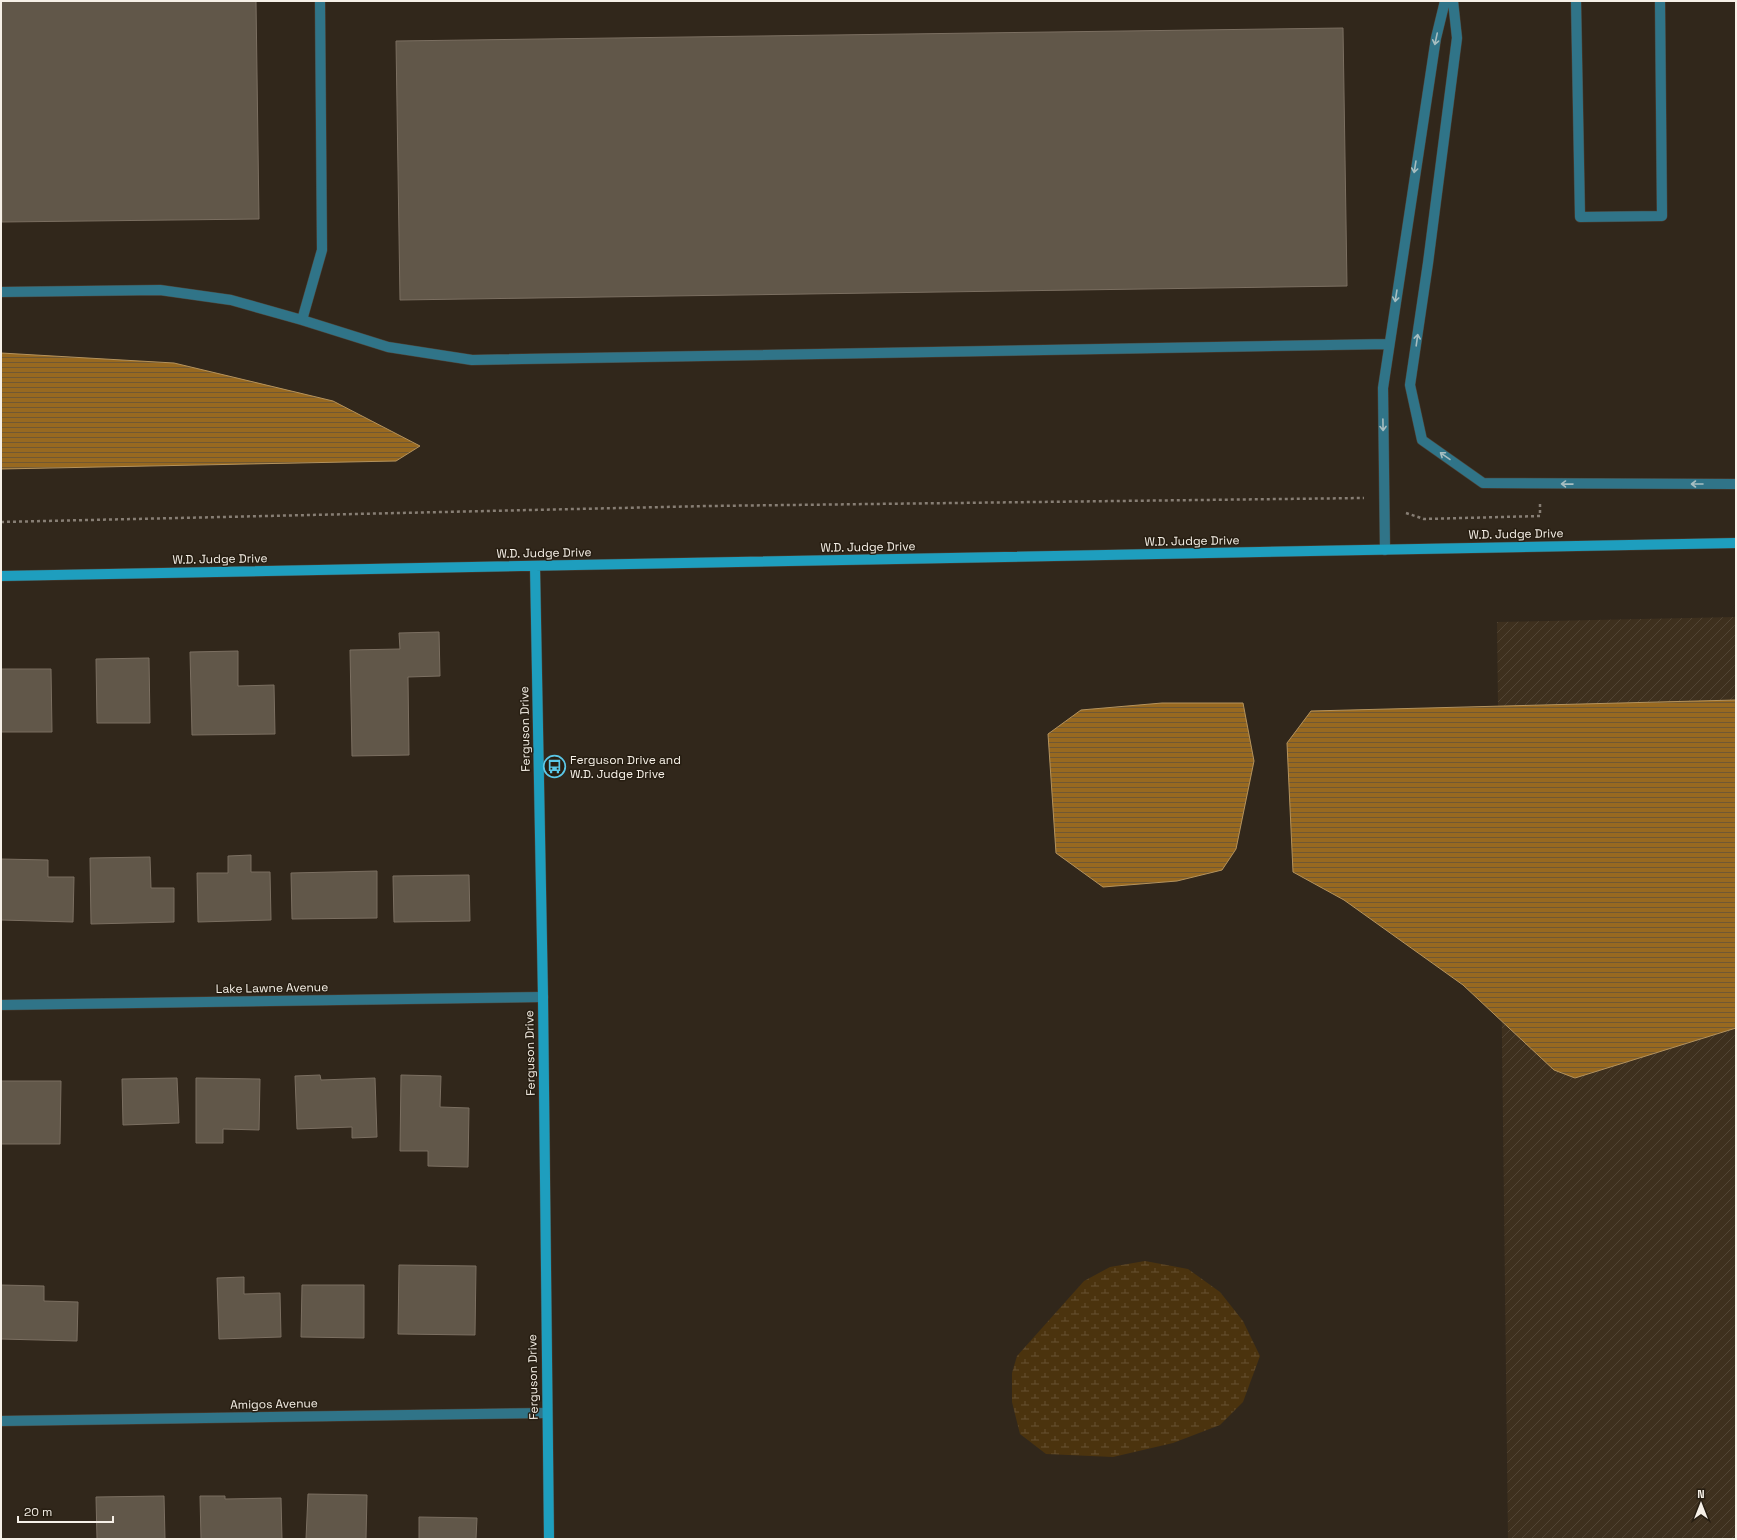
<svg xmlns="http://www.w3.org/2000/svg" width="1737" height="1540" font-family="'Space Grotesk',sans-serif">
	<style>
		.industrial { fill: url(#industrial-furrows) }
		.wetland { fill: url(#wetland-marsh) }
		.water { fill: url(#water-rules); stroke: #b4925c }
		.building { fill: #615749; stroke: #7b6f61 }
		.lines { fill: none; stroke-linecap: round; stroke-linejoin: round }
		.lane-casing { stroke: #4d4338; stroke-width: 11 }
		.street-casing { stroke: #4d4338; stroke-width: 11 }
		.secondary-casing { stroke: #4d4338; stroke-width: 11 }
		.path { stroke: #877e74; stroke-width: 2.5; stroke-dasharray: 3 3; stroke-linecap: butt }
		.lane { stroke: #307488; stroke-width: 10 }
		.street { stroke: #307488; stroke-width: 10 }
		.secondary { stroke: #1e9ebe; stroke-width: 10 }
		.oneway { stroke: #a7bec1 }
		.labels { text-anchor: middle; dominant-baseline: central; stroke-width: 3; stroke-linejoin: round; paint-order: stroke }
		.street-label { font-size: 12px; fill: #f6f0e7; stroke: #271e12 }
		.poi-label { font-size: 12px; fill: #f6f0e7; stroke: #271e12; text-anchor: start }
	</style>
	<defs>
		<pattern id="industrial-furrows" width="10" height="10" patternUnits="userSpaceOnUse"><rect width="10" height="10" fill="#3e301e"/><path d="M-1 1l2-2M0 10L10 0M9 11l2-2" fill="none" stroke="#514434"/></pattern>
		<pattern id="wetland-marsh" width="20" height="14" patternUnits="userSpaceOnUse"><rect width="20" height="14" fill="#4b330e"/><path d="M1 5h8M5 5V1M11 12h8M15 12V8" fill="none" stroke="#665131"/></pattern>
		<pattern id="water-rules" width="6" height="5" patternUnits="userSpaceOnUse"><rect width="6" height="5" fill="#986920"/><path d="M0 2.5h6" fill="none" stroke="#715832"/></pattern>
	</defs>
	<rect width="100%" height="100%" fill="#31271b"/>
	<!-- industrial -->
	<path class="industrial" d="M1736 617V1539H1508L1497 622Z"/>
	<!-- wetland -->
	<path class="wetland" d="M1145 1261 1188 1269 1220 1292 1243 1321 1260 1356 1243 1402 1220 1425 1173 1443 1113 1457 1046 1454 1020 1434 1012 1402V1373L1017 1356 1084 1281 1110 1267Z"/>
	<!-- water -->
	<path class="water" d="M1 353 174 363 333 401 420 446 396 461 1 469Z
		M1736 700V1028L1575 1078 1554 1070 1463 985 1344 900 1293 872 1287 743 1311 711Z
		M1162 703H1243L1254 761 1236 849 1222 870 1177 881 1103 887 1056 853 1048 734 1081 710Z"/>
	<!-- building -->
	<path class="building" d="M1 1H256L259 219 2 222Z
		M1343 28 1347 286 400 300 396 41Z
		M439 632 440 676 408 677 409 755 352 756 350 650 400 649 399 633Z
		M238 651V686L274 685 275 734 192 735 190 652Z
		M149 658 150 723H97L96 659Z
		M1 669H51L52 732H1Z
		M251 855V872H270L271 920 198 922 197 873H228V856Z
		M150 857 151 888H174V922L91 924 90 858Z
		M1 859 48 860V877H74L73 922 1 920Z
		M377 871V918L292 919 291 873Z
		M469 875 470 921 394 922 393 876Z
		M320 1075 321 1080 375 1078 377 1137 352 1138V1127L297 1129 295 1076Z
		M401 1075 441 1076 440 1107 469 1108 468 1167 428 1166V1151H400Z
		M177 1078 179 1123 123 1125 122 1079Z
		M196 1078 260 1079 259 1130 223 1129V1143H196Z
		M1 1081H61L60 1144H1Z
		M399 1265 476 1266 475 1335 398 1334Z
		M244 1277V1294L280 1293 281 1337 219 1339 217 1278Z
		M1 1285 44 1286V1301L78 1302 77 1341 1 1339Z
		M302 1285H364V1338L301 1337Z
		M308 1494 367 1495 366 1539H306Z
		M164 1496 165 1539H97L96 1497Z
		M200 1496H225V1499L281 1498 282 1539H201Z
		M419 1517 477 1518 476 1539H419Z"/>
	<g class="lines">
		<defs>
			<path id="lane" d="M1453 1 1457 38 1428 263 1410 385 1422 440 1483 483 1736 484
				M1576 1 1580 217 1662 216 1660 1
				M1 292 160 290 231 300 302 320 388 347 472 360 1389 344
				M302 320 322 250 320 1
				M1385 550 1383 388 1436 38 1445 1"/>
			<path id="street" d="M1 1005 543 997
				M1 1421 547 1413"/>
			<path id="secondary" d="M535 566 543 997 549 1539
				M1 576 1736 543"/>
		</defs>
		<!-- lane casing -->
		<use href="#lane" class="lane-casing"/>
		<!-- street casing -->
		<use href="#street" class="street-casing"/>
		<!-- secondary casing -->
		<use href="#secondary" class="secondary-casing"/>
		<!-- path -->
		<path class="path" d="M1406 513 1424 519 1540 516V504
			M1 522 708 506 1364 498"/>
		<!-- lane -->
		<use href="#lane" class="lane"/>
		<!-- street -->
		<use href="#street" class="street"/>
		<!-- secondary -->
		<use href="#secondary" class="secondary"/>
	</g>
	<!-- one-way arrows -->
	<defs><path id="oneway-shaft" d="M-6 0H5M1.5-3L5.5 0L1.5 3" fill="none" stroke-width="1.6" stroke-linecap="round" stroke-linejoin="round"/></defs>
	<g class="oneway">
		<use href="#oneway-shaft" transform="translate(1436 39) rotate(102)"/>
		<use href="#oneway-shaft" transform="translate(1415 167) rotate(99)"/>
		<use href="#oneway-shaft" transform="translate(1396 296) rotate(99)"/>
		<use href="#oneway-shaft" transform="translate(1417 340) rotate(-82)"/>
		<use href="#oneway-shaft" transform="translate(1383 425) rotate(89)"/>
		<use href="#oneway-shaft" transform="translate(1445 456) rotate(-145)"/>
		<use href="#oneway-shaft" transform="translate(1567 484) rotate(-179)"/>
		<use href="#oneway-shaft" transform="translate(1697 484) rotate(180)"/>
	</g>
	<!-- icons -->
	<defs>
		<symbol id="bus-ring" viewBox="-11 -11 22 22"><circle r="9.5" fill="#271e12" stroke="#5bc7e7" stroke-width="1.5"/><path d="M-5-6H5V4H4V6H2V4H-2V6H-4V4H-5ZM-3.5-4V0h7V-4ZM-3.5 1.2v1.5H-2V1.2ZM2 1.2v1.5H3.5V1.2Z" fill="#5bc7e7"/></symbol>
	</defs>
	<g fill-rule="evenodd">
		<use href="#bus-ring" x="542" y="754" width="25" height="25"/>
	</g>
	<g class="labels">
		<!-- street labels -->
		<g class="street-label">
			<text transform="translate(1516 534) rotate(-1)">W.D. Judge Drive</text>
			<text transform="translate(1192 541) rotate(-1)">W.D. Judge Drive</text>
			<text transform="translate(868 547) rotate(-1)">W.D. Judge Drive</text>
			<text transform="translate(544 553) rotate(-1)">W.D. Judge Drive</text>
			<text transform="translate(220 559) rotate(-1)">W.D. Judge Drive</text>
			<text transform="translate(525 729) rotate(-91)">Ferguson Drive</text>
			<text transform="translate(272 988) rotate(-1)">Lake Lawne Avenue</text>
			<text transform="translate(530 1053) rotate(-91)">Ferguson Drive</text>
			<text transform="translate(533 1377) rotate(-91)">Ferguson Drive</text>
			<text transform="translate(274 1404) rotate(-1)">Amigos Avenue</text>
		</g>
		<!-- poi labels -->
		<g class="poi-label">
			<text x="570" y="760">Ferguson Drive and<tspan x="570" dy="14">W.D. Judge Drive</tspan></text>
		</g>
	</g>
	<!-- border -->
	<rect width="1737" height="1540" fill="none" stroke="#f6f0e7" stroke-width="4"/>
	<!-- north arrow -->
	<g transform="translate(1701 1504)" stroke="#271e12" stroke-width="3" paint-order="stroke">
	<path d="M0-3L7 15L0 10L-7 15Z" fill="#f6f0e7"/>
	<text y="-6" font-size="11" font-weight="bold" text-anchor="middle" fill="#f6f0e7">N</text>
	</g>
	<!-- scale -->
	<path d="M18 1516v6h95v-6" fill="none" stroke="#f6f0e7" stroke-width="2"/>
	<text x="24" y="1516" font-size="12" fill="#f6f0e7" stroke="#271e12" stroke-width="3" paint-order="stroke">20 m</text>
</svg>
